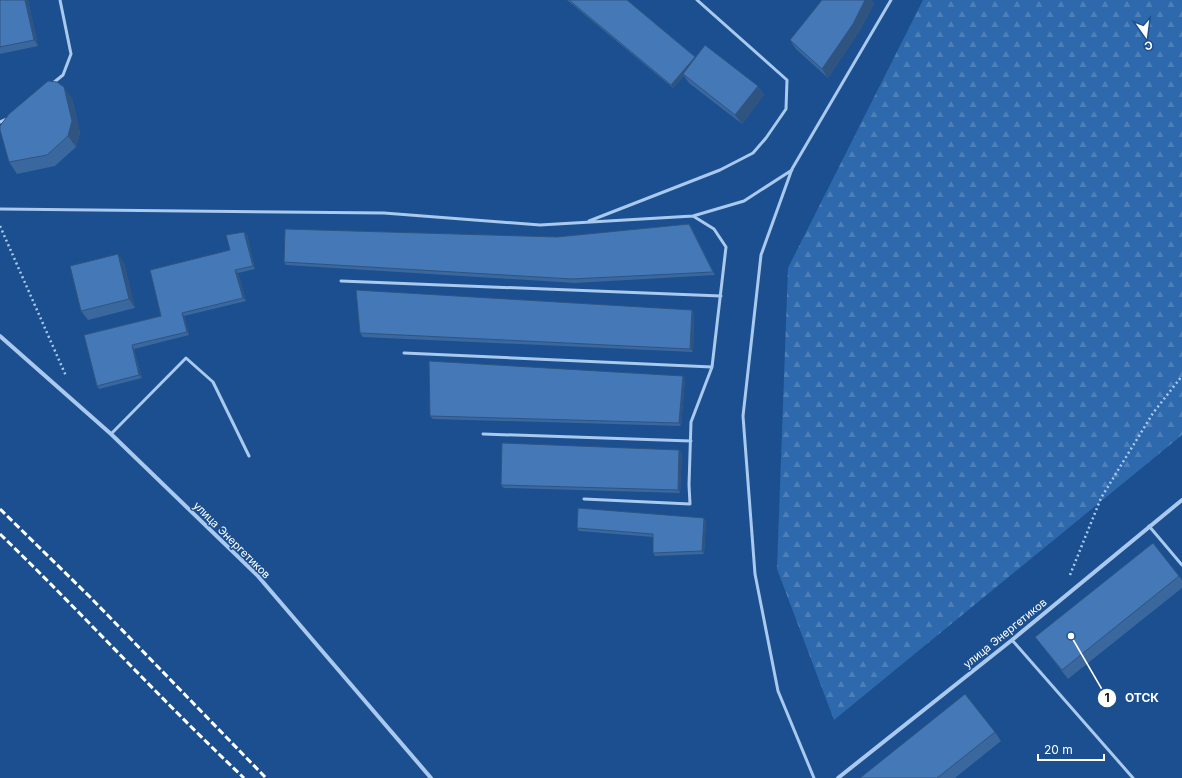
<svg xmlns="http://www.w3.org/2000/svg" width="1182" height="778" font-family="Inter,sans-serif">
	<style>
		.forest { fill: url(#forest-firs) }
		.lines { fill: none; stroke-linecap: round; stroke-linejoin: round }
		.path { stroke: #a9c9ee; stroke-width: 2.5; stroke-dasharray: 2 3; stroke-linecap: butt }
		.service { stroke: #a9c9ee; stroke-width: 3 }
		.minor { stroke: #a9c9ee; stroke-width: 4 }
		.rail { stroke: #fff; stroke-width: 3; stroke-dasharray: 7 3; stroke-linecap: butt }
		.wall { fill: #3a679d }
		.shaded-wall { fill: #305480 }
		.building { fill: #4478b7; stroke: #305480 }
		.labels { text-anchor: middle; dominant-baseline: central; stroke-width: 3; stroke-linejoin: round; paint-order: stroke }
		.street-label { font-size: 11px; fill: #fff; stroke: #1b4f8f }
		.leader { fill: none; stroke: #fff; stroke-width: 1.5 }
		.callout-dot { fill: #fff; stroke: #1b4f8f; stroke-width: 1.5 }
		.mark-label { font-size: 12px; text-anchor: middle; font-weight: bold; fill: #111 }
		.callout-label { font-size: 12px; text-anchor: middle; font-weight: bold; fill: #fff; stroke: #1b4f8f; stroke-width: 3; stroke-linejoin: round; paint-order: stroke }
	</style>
	<defs>
		<pattern id="forest-firs" width="22" height="20" patternUnits="userSpaceOnUse"><rect width="22" height="20" fill="#2e69ad"/><path d="M5 1l3.5 6h-7zM16 11l3.5 6h-7z" fill="#4d80b9"/></pattern>
	</defs>
	<rect width="100%" height="100%" fill="#1b4f8f"/>
	<!-- forest -->
	<path class="forest" d="M923 0H1182V435L834 720 777 569 788 268Z"/>
	<g class="lines">
		<!-- path -->
		<path class="path" d="M0 226 66 376
			M1070 575 1101 498 1153 413 1182 376"/>
		<!-- service -->
		<path class="service" d="M53 83 63 75 71 54 60 0
			M0 122 7 119
			M0 209 384 213 540 225 693 216 744 201 792 170
			M589 221 720 170 753 153 766 138 786 109 787 80 697 0
			M341 281 721 296
			M404 353 712 367
			M111 434 186 358 213 382 249 456
			M483 434 691 441
			M584 499 690 504 689 485 691 422 712 367 726 247 714 229 693 216
			M1149 526 1182 565
			M1012 640 1133 778
			M814 778 778 691 755 574 743 416 761 255 792 169 891 0"/>
		<!-- minor -->
		<path class="minor" d="M0 336 111 434 257 575 431 778
			M838 778 1012 640 1182 500"/>
		<!-- rail -->
		<path class="rail" d="M0 509 91 598 266 778
			M0 534C83 614 160 699 244 778"/>
	</g>
	<!-- wall -->
	<path class="wall" d="M0 0H28L38 46 0 54Z
		M567 0H627L696 57 758 86 764 95 742 124 689 83 684 76 673 88Z
		M822 0H871L874 4 859 32 828 78 796 49 790 40Z
		M72 98 80 133 76 147 55 166 17 174 9 162Z
		M691 227 715 275 575 283 286 265 284 262 557 237Z
		M244 232 247 235 255 269 238 273 246 301 184 316 189 335 134 349 142 378 99 389 97 386 84 335 161 316 230 250Z
		M124 263 135 308 88 320 81 311Z
		M694 313 693 352 363 337 360 333Z
		M685 379 681 426 433 419 430 416Z
		M679 450 682 453 680 493 504 488 501 485Z
		M706 521 704 554 655 556 653 553V537L579 531 577 528Z
		M1179 576 1182 580V588L1068 679 1042 646 1035 637Z
		M995 732 1001 741 955 778H860Z"/>
	<!-- shaded-wall -->
	<path class="shaded-wall" d="M25 0H28L38 46 34 40Z
		M865 0H871L874 4 859 32 828 78 822 69Z
		M695 57 697 60 683 74 684 76 673 88 671 85Z
		M758 86 764 95 742 124 735 115Z
		M64 87 72 98 80 133 76 147 68 136Z
		M689 224 691 227 715 275 713 272Z
		M244 232 247 235 255 269 253 266Z
		M118 254 124 263 135 308 129 299Z
		M235 270 238 273 246 301 243 298Z
		M692 310 694 313 693 352 690 349Z
		M182 313 184 316 189 335 187 332Z
		M132 345 134 349 142 378 139 375Z
		M683 376 685 379 681 426 679 423Z
		M679 450 682 453 680 493 678 490Z
		M704 518 706 521 704 554 702 551Z"/>
	<!-- building -->
	<path class="building" d="M0 0H25L34 40 0 47Z
		M569 0H627L695 57 671 85Z
		M822 0H865L853 24 822 69 790 40Z
		M705 45 758 86 735 115 683 74Z
		M48 81 57 82 64 87 72 121 68 136 47 155 9 162 0 130V126L9 114Z
		M689 224 713 272 572 279 284 262 285 229 557 237Z
		M244 232 253 266 235 270 243 298 182 313 187 332 132 345 139 375 97 386 84 335 161 316 150 270 230 250 226 235Z
		M118 254 129 299 81 311 70 266Z
		M356 290 692 310 690 349 360 333Z
		M429 361 683 376 679 423 430 416Z
		M502 443 679 450 678 490 501 485Z
		M578 508 704 518 702 551 653 553V534L577 528Z
		M1153 543 1179 576 1062 670 1035 637Z
		M965 694 995 732 937 778H860Z"/>
	<g class="labels">
		<!-- street labels -->
		<g class="street-label">
			<text transform="translate(232 540) rotate(45)">улица Энергетиков</text>
			<text transform="translate(1005 633) rotate(-39)">улица Энергетиков</text>
		</g>
	</g>
	<!-- callouts -->
	<path class="leader" d="M1071 636L1107 698"/>
	<g class="callout-dot">
		<circle cx="1071" cy="636" r="4"/>
		<circle cx="1107" cy="698" r="10"/>
	</g>
	<g class="mark-label">
		<text x="1107" y="702">1</text>
	</g>
	<g class="callout-label">
		<text x="1142" y="702">ОТСК</text>
	</g>
	<!-- north arrow -->
	<g transform="translate(1146 36) rotate(166)" stroke="#1b4f8f" stroke-width="3" paint-order="stroke">
	<path d="M0-3L7 15L0 10L-7 15Z" fill="#ffffff"/>
	<text y="-6" font-size="11" font-weight="bold" text-anchor="middle" fill="#ffffff">С</text>
	</g>
	<!-- scale -->
	<path d="M1038 754v6h66v-6" fill="none" stroke="#ffffff" stroke-width="2"/>
	<text x="1044" y="754" font-size="12" fill="#ffffff" stroke="#1b4f8f" stroke-width="3" paint-order="stroke">20 m</text>
</svg>
